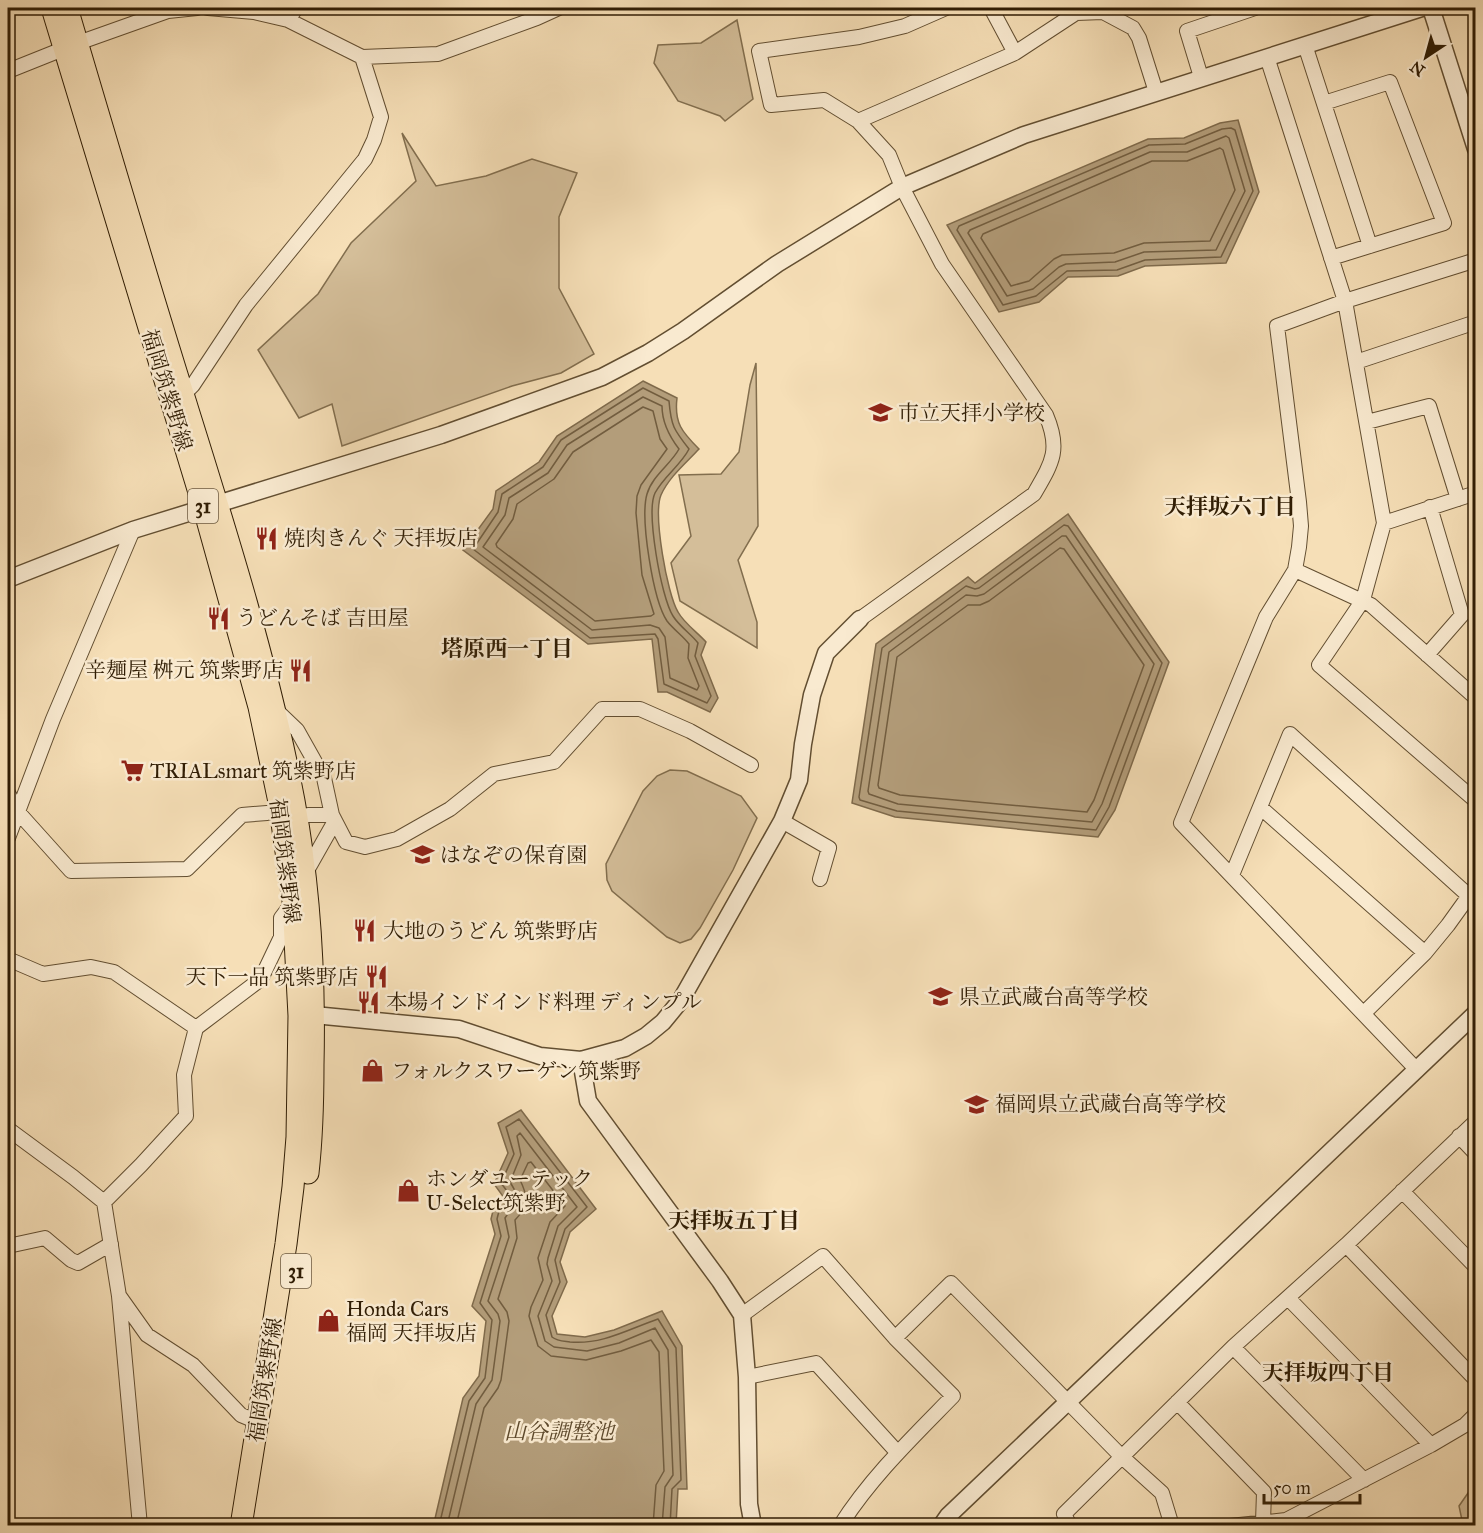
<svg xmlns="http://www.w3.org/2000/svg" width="1483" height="1533" font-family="'IM FELL Great Primer','Noto Serif JP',serif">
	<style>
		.green { fill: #d4be99; stroke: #826e4e; stroke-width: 1.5 }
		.water { fill: #b39d7a; stroke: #7f6a4b; stroke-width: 1.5 }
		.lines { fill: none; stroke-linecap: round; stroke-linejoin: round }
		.shore { stroke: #725d3f; stroke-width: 1.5 }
		.minor-casing { stroke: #624e31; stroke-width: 16 }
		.tertiary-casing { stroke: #624e31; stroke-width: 19 }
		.primary-casing { stroke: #301d04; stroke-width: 23 }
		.minor { stroke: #f9ead0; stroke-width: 14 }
		.tertiary { stroke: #f9ead0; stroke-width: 16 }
		.primary { stroke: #f6dfb7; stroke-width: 21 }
		.labels { text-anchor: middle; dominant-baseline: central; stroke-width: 5; stroke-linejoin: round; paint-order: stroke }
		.shield { fill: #f9ead0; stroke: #6c5a41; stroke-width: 1.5 }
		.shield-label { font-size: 20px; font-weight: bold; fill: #301d04 }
		.street-label { font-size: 21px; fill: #301d04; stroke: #f9ead0 }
		.poi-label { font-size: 21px; fill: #301d04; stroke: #f9ead0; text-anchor: start }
		.neighbourhood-label { font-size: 22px; font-weight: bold; fill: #301d04; stroke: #f9ead0 }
		.water-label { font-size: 22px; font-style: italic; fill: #5e4a2d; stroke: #f9ead0 }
	</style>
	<rect width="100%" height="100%" fill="#f6dfb7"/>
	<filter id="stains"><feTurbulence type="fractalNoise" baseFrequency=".00333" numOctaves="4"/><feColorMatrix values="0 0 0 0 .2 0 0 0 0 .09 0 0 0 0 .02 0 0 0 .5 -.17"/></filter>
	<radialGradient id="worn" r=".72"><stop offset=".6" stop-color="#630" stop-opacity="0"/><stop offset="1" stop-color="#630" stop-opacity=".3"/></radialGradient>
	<!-- green -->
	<path class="green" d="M737 20 753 99 725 121 720 116 678 101 654 63 658 45 701 43Z
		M402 133 436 186 486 176 532 159 577 173 559 217V288L594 354 561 373 512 386 342 446 332 404 299 418 258 350 318 294 351 243 416 181Z
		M756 363 758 526 738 560 757 622V648L680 601 671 563 691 536 679 475 721 474 739 452 750 385Z
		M670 770 687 771 741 796 757 818 733 870 700 928 691 939 680 943 667 937 612 891 607 880 606 864 643 791 657 776Z
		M1475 1483V1525H1463L1459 1506Z"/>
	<!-- water -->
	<path class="water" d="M1238 120 1259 192 1226 263 1145 266 1118 276 1068 277 1039 302 999 312 947 225 1148 139 1184 138 1220 123Z
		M643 381 677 398C674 423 682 432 699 449 686 463 669 477 661 495 653 514 667 594 678 612 684 623 698 633 706 642L701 655 718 698 710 712 667 692H658L652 639 588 644 463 550 493 509 496 491 539 462 557 436Z
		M1068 514 1169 662 1115 810 1098 837 895 817 852 803 876 644 968 577 975 583Z
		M521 1110 596 1209 570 1232 560 1262 567 1282 552 1316 557 1334 585 1337 614 1330 662 1311 682 1346 687 1489H678L676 1525H423L434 1523 463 1398 479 1376 486 1321 472 1306 495 1234 491 1219 494 1207 505 1199 494 1184 508 1153 498 1123Z"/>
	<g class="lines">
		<!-- shore -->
		<path class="shore" d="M1231 128 1235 130 1253 191 1221 257 1145 260 1117 270 1067 271 1036 296 1003 305 957 230 959 226 1149 145 1185 144 1222 129Z
			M1226 136 1229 138 1245 191 1216 250 1144 252 1115 262 1066 264 1059 267 1033 289 1007 296 968 233 970 230 1150 152H1187Z
			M1220 148 1223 150 1235 190 1210 241 1144 243 1114 253 1062 255 1054 259 1029 281 1011 286 981 238 983 234 1152 161H1187Z
			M643 388 669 401C671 426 674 430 689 449 681 465 664 476 655 493 646 512 661 597 673 616 679 626 691 634 698 643L695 656 711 696 707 703 664 684 658 639 655 634 590 638 473 549 498 512 502 494 543 467 561 440Z
			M643 397 662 406C662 423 669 436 679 449 671 464 652 476 647 494 640 518 653 600 667 621 673 629 683 636 689 644L688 658 699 686 697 690 670 678 665 637 659 628 650 625 592 630 483 547 505 515 509 498 548 473 567 445Z
			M643 407 653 411 660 439 667 449 641 485 637 496 636 513 642 575 654 614 651 616 595 621 497 547 496 544 513 519 517 504 554 479 573 452Z
			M1064 525 1068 526 1162 663 1109 807 1096 830 897 811 860 800 859 797 882 648 966 586 975 589 979 588Z
			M1062 536H1066L1154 664 1102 804 1092 822 898 804 869 794 868 791 889 652 966 595 977 596 984 594Z
			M1060 548 1064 549 1144 665 1094 800 1087 812 900 795 879 788 878 785 897 657 968 605H980L989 601Z
			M439 1526 469 1401 485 1378 492 1320 480 1303 501 1236 497 1219 499 1211 510 1200V1195L501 1183 514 1154 506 1127 519 1119 587 1207 565 1229 555 1260 560 1282 546 1315 552 1337C557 1341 563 1341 570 1342 602 1345 629 1329 658 1319L676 1348 681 1480 672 1489 670 1526
			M447 1526 476 1404 492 1380 500 1321 498 1314 488 1301 509 1237 505 1218C517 1199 524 1205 510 1182L521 1155 517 1136 520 1133 577 1207 558 1226 548 1258 547 1264 552 1281 538 1316 545 1341 554 1347 587 1351 619 1343 655 1328 668 1350 673 1475 665 1487 662 1526
			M456 1526 484 1408 498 1388 501 1380 509 1321 507 1312 498 1299 517 1238 515 1220C529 1206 528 1196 520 1180L528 1163 531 1162 565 1206 550 1222 538 1258 543 1280 531 1307 529 1316 538 1346 551 1356 586 1360 621 1351 651 1340 659 1352 664 1471 656 1485 653 1526"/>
		<defs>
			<path id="minor" d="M208 8 254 12 288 20 362 57 438 54 537 18 559 8
				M991 8 1015 53
				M288 20 296 8
				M1305 45 1370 246
				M1267 57 1345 301 1384 523 1363 600 1319 665 1476 801
				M8 71 78 43 168 11 197 8
				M1201 77 1187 31 1255 8
				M1324 103 1390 82 1444 223 1331 258
				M858 121 1015 53 1076 13 1103 12 1133 28 1139 38 1156 92
				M1356 362 1476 322
				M183 395 193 385 246 305 365 159 374 140 381 117 362 57
				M1367 422 1429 406 1458 499
				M1384 523 1476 493
				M1295 570 1371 605 1476 698
				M860 619 1034 494C1052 463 1061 450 1046 415L942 264 902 187 889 155 858 121 824 100 771 105 759 51 859 37 905 26 946 8
				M1427 655 1462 615 1430 507
				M275 709 297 730 324 778 332 815 346 842 365 847 397 839 450 809 494 774 554 762 602 709H640L690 731 751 765
				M8 793 18 812 71 871 187 869 242 815 267 813
				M1260 807 1425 953
				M308 815H332
				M782 821 829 848 820 879
				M8 838 53 719 133 530
				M305 874 335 821
				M1232 875 1290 734 1469 896
				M8 959 43 974 91 967 114 972 196 1028
				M1364 1013 1425 953 1448 925 1476 886
				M1417 1070 1181 823 1266 617 1295 570 1299 547 1301 526 1299 502 1277 326 1345 301 1476 260
				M8 1129 73 1177 104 1202 119 1296 140 1526
				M1459 1136 1476 1154
				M1402 1191 1476 1267
				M104 1202 141 1165 186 1116 184 1075 196 1028 261 979 281 937V918L293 902
				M1346 1245 1476 1380
				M8 1246 45 1238 71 1260 78 1263 111 1244
				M120 1297 147 1335 193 1365 241 1415 258 1422
				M1288 1298 1431 1445
				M742 1315 823 1256 895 1338 953 1396C913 1437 871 1477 840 1526
				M895 1338 951 1283 1121 1456 1162 1493 1172 1526
				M1233 1347 1364 1480
				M747 1377 816 1363 897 1452
				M1177 1402 1264 1492 1263 1522
				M1070 1526 1064 1514 1233 1347 1346 1245 1476 1121
				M1230 1526 1286 1520 1431 1445 1465 1425 1476 1414"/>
			<path id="tertiary" d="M1431 8 1476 149
				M8 579 133 530 441 435 602 377 648 353 683 331 777 264 902 187 1024 135 1422 8
				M302 1016 314 1015 459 1029 540 1056 581 1060 625 1048 646 1036 663 1022 681 1000 782 821 799 780 803 744 812 695 826 653 860 619
				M581 1060 588 1101 720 1281 742 1315 747 1377 749 1504 753 1526
				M941 1526 948 1516 1476 1013"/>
			<path id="primary" d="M52 8 204 509 259 707 279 802 293 901 299 1016 297 1137 293 1187 286 1244 241 1526
				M67 8C105 137 143 266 183 394 225 528 268 663 294 801 310 888 315 977 313 1065 313 1101 312 1137 308 1173"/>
		</defs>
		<!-- minor casing -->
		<use href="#minor" class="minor-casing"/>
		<!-- tertiary casing -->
		<use href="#tertiary" class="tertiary-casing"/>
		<!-- primary casing -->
		<use href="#primary" class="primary-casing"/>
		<!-- minor -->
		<use href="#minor" class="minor"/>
		<!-- tertiary -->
		<use href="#tertiary" class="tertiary"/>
		<!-- primary -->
		<use href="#primary" class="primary"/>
	</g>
	<!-- icons -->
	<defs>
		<symbol id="school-bare" viewBox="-9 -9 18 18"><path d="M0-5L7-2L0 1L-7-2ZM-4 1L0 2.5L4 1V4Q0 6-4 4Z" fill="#8f2418" stroke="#f9ead0" stroke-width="2.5" paint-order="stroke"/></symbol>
		<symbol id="restaurant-bare" viewBox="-9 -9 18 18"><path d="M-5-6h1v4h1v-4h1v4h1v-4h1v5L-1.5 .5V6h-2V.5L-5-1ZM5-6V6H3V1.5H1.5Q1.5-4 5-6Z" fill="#8f2418" stroke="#f9ead0" stroke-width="2.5" paint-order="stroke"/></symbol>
		<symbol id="supermarket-bare" viewBox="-9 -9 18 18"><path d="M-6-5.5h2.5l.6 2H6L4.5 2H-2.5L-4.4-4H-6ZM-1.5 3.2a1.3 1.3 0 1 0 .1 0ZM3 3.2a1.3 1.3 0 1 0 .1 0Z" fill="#8f2418" stroke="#f9ead0" stroke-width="2.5" paint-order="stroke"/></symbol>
		<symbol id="shop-bare" viewBox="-9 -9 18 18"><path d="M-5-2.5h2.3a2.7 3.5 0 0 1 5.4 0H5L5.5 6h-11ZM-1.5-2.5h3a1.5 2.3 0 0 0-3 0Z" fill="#8f2418" stroke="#f9ead0" stroke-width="2.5" paint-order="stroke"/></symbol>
	</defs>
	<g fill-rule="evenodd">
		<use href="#school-bare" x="864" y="396" width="33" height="33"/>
		<use href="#restaurant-bare" x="250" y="522" width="33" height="33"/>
		<use href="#restaurant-bare" x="202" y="602" width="33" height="33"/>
		<use href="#restaurant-bare" x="284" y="654" width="33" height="33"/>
		<use href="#supermarket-bare" x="116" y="754" width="33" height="33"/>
		<use href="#school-bare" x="406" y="838" width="33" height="33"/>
		<use href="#restaurant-bare" x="348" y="914" width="33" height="33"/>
		<use href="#restaurant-bare" x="360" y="960" width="33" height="33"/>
		<use href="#school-bare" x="924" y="980" width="33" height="33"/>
		<use href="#restaurant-bare" x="352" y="986" width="33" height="33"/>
		<use href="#shop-bare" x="356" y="1054" width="33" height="33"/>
		<use href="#school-bare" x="960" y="1088" width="33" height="33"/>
		<use href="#shop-bare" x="392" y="1174" width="33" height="33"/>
		<use href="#shop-bare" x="312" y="1304" width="33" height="33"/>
	</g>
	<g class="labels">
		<!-- shield labels -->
		<g class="shield">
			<rect x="188" y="489" width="30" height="34" rx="4.5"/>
			<rect x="281" y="1254" width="30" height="34" rx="4.5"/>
		</g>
		<g class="shield-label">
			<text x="203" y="506">31</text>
			<text x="296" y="1271">31</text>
		</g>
		<!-- street labels -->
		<g class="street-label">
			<text transform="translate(167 390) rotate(73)">福岡筑紫野線</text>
			<text transform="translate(285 861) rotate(83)">福岡筑紫野線</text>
			<text transform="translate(265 1380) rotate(-81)">福岡筑紫野線</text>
		</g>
		<!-- poi labels -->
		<g class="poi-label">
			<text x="898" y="413">市立天拝小学校</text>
			<text x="284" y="538">焼肉きんぐ 天拝坂店</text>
			<text x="236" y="618">うどんそば 吉田屋</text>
			<text x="283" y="670" text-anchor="end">辛麺屋 桝元 筑紫野店</text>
			<text x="150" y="771">TRIALsmart 筑紫野店</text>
			<text x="440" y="855">はなぞの保育園</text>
			<text x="383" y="931">大地のうどん 筑紫野店</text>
			<text x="358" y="977" text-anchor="end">天下一品 筑紫野店</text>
			<text x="959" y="997">県立武蔵台高等学校</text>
			<text x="386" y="1002">本場インドインド料理 ディンプル</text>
			<text x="391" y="1071">フォルクスワーゲン筑紫野</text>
			<text x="995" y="1104">福岡県立武蔵台高等学校</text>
			<text x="426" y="1179">ホンダユーテック<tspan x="426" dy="24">U-Select筑紫野</tspan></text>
			<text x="346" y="1309">Honda Cars<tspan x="346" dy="24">福岡 天拝坂店</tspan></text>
		</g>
		<!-- neighbourhood labels -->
		<g class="neighbourhood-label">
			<text x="1230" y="506">天拝坂六丁目</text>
			<text x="507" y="648">塔原西一丁目</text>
			<text x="734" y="1220">天拝坂五丁目</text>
			<text x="1328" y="1372">天拝坂四丁目</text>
		</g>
		<!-- water labels -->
		<g class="water-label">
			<text x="559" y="1431">山谷調整池</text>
		</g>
	</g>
	<!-- margin -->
	<rect width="1483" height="1533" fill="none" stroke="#f6dfb7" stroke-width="30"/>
	<rect x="9" y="9" width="1465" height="1515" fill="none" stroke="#301d04" stroke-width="3"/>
	<rect x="15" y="15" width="1453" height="1503" fill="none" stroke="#301d04" stroke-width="1.5"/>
	<!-- north arrow -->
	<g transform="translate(1426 57) rotate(216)" stroke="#f9ead0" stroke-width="4.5" paint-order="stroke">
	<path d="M0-4.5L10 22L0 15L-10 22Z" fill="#301d04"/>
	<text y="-9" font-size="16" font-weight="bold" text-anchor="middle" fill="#301d04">N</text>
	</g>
	<!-- scale -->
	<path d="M1264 1494v9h96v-9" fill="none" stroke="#301d04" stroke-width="3"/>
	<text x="1273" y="1494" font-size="18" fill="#301d04" stroke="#f9ead0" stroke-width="4.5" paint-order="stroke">50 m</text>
	<rect width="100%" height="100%" filter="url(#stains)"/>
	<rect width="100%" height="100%" fill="url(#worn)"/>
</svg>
